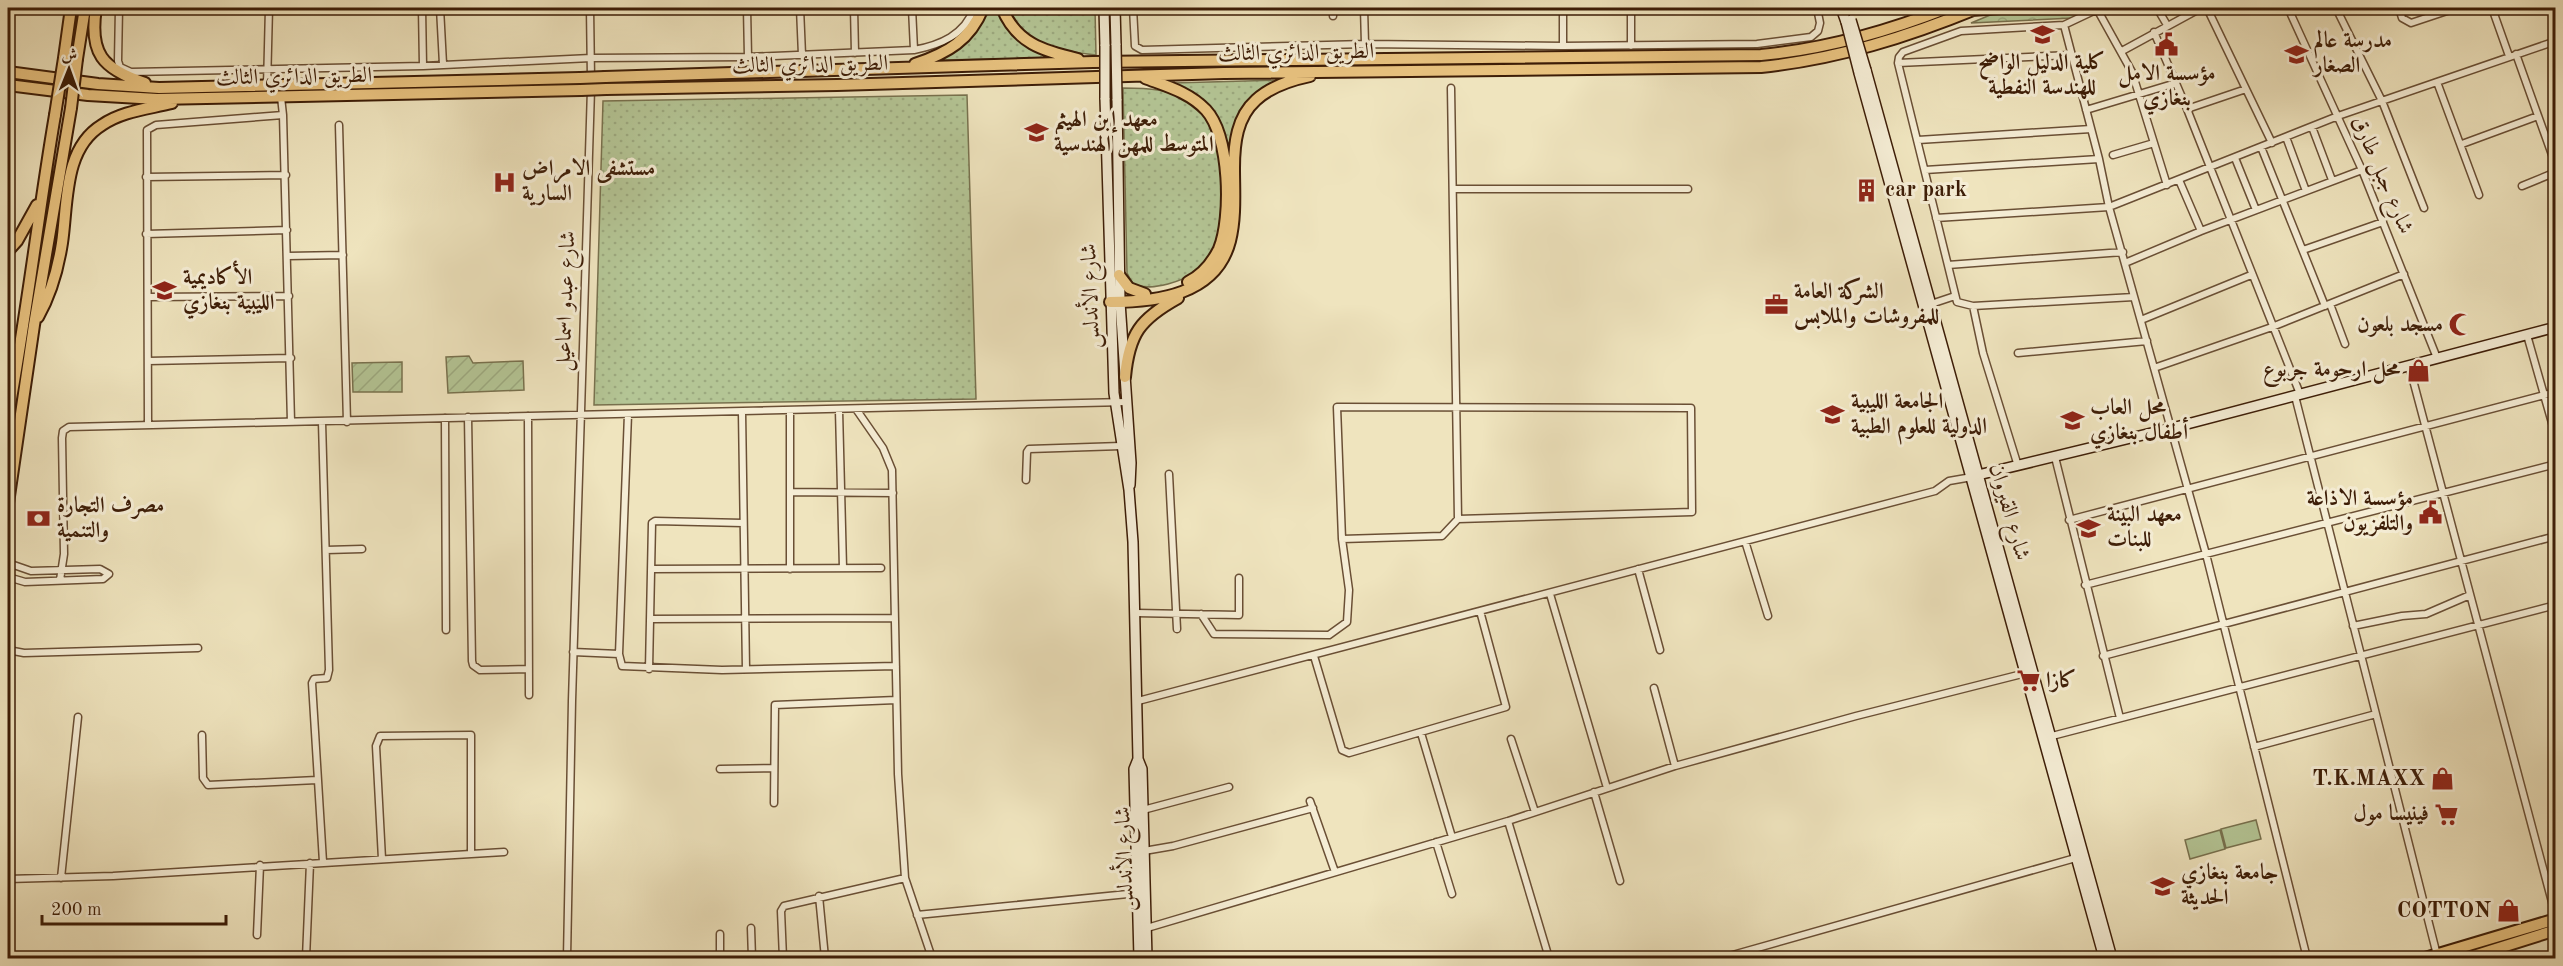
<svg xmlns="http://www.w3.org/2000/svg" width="2563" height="966" font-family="'Old Standard TT',Amiri,serif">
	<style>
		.grass { fill: url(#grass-dots); stroke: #78714e; stroke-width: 1.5 }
		.park { fill: url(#park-crowns); stroke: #78714e; stroke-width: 1.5 }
		.garden { fill: url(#garden-furrows); stroke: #78714e; stroke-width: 1.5 }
		.pitch { fill: #b4c595; stroke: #78714e; stroke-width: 1.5 }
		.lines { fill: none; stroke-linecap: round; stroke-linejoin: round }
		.minor-casing { stroke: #6a4f35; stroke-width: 9 }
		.secondary-casing { stroke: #3d1d07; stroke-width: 12 }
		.primary-casing { stroke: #3d1d07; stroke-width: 14 }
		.trunk-casing { stroke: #3d1d07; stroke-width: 14 }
		.minor { stroke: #f5edd5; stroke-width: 6 }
		.secondary { stroke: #f5edd5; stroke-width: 9 }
		.primary { stroke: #e8c27f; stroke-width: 10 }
		.trunk { stroke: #e8c27f; stroke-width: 10 }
		.secondary-bridge-casing { stroke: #3d1d07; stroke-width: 12; stroke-linecap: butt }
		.trunk-bridge-casing { stroke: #3d1d07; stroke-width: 14; stroke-linecap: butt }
		.secondary-bridge { stroke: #f5edd5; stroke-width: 9 }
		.trunk-bridge { stroke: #e8c27f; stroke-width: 10 }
		.labels { text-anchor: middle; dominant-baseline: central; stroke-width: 6; stroke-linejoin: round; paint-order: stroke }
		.poi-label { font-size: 22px; font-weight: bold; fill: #3d1d07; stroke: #f5edd5; text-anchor: start }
		.street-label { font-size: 22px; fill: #3d1d07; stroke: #f5edd5 }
	</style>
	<defs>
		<pattern id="grass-dots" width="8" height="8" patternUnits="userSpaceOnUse" patternTransform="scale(1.5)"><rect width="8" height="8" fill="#b4c595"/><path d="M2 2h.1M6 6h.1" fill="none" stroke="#9ca97f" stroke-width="1.8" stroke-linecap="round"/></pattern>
		<pattern id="park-crowns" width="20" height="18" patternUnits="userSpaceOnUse" patternTransform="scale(1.5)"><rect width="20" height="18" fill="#b4c595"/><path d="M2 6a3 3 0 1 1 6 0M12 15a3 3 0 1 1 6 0" fill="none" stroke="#9ca97f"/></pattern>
		<pattern id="garden-furrows" width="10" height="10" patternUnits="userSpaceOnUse" patternTransform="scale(1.5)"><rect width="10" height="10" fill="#b4c595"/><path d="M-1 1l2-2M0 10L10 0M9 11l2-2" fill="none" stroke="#9ca97f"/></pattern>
	</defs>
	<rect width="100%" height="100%" fill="#efe4be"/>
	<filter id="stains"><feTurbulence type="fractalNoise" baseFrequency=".00333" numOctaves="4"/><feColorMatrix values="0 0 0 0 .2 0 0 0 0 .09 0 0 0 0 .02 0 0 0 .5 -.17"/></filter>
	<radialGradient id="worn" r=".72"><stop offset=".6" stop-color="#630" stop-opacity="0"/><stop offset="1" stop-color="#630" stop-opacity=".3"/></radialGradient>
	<!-- grass -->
	<path class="grass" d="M988 8H998C1008 35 1025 46 1050 58L939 60C964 48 979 34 988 8Z
		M1008 8H1095L1096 55C1060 51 1023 45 1008 8Z
		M1282 80 1261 92 1229 154C1220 115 1211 100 1173 83Z
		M1123 88C1146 88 1173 89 1193 103 1226 126 1229 216 1214 249 1205 268 1187 279 1168 284 1156 287 1144 289 1133 284L1127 273Z
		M967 95 976 399 594 405 603 101Z"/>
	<!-- park -->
	<path class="park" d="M2007 8H2094L2073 18 1971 23Z"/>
	<!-- garden -->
	<path class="garden" d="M469 356 473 363 523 361 524 390 448 393 446 357Z
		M402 362V392H353L352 363Z"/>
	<!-- pitch -->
	<path class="pitch" d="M2256 820 2261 839 2226 848 2221 829Z
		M2220 830 2225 849 2190 859 2185 840Z"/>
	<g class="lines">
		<defs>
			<path id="minor" d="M119 8 118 61 120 67 131 72 423 66 591 58 748 57 914 50 912 8
				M422 8 423 66
				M440 8 443 64
				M590 8 591 79
				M747 8 748 57
				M800 8 802 55
				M854 8 855 53
				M1133 8 1135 46 1142 50 1365 44 1563 46 1757 44 1811 37 1818 31 1820 23 1817 8
				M1333 8V16
				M1364 8 1365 44
				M1563 8V46
				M1631 8V46
				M2100 8 2064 25 1961 31 1903 52 1899 57 1898 63 1957 302 1973 306 2134 297
				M2157 8 2167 25
				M2207 8 2272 143
				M2288 8 2362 170 2437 358
				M2336 8 2382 101 2424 208
				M2399 8 2402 18 2411 23 2456 8
				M2492 8 2509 56
				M2097 9 2132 72 2167 185
				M2064 25 2099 159 2109 207 2206 554 2307 958
				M2154 32 2187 109 2300 394
				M914 50C940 45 965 35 974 8
				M2122 51 2201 8
				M2516 54 2556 166
				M1898 63 2071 55
				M2437 82 2479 195
				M267 86 269 8
				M1451 88 1458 519
				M281 97 283 115
				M2187 109 2246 89
				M2086 110 2176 83
				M339 125 347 422
				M2312 127 2332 180
				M2286 137 2306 191
				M1918 140 2091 129
				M2462 144 2538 116
				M2261 147 2325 306
				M2113 155 2154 143
				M2235 158 2256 210
				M1925 170 2099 159
				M146 177 286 175
				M2179 180 2201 231
				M2522 186 2556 172
				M1454 189H1688
				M1936 218 2109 207 2338 116 2556 41
				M146 234 287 230
				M2303 250 2383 222
				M288 256 343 255
				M2125 263 2201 231 2362 170
				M1948 265 2123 252
				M148 297 289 296
				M1931 304 1955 296
				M2330 304 2345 344
				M1973 306 1983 353 2018 466
				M2141 320 2251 275
				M2527 335 2556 437
				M2018 353 2147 341
				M148 361 291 358
				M2409 365 2556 917
				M2154 368 2272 327 2404 274
				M856 409 883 448 892 470 898 774 905 878 932 958
				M839 410 843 568
				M790 411V569
				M742 412 746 669
				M628 414 619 654 622 666 722 670 896 666
				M528 416 529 695
				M468 417 472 661 473 665 480 670 529 669
				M445 418 446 630
				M322 422 329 670 327 678 314 679 312 683 323 862
				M148 425 147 130 156 125 283 115 291 422
				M2055 457 2120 718
				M1169 474 1177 629
				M1026 480 1027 452 1029 449 1121 446
				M790 492 893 493
				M2069 520 2556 392
				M1745 541 1768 616
				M326 550 362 549
				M8 563 31 571 100 569 109 574 103 579 25 582 8 577
				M651 569 881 568
				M1638 569 1660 650
				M60 580 64 554 62 438 63 431 69 427 1126 402
				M2085 585 2556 464
				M1550 594 1607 788
				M1136 613 1239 615V578
				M1201 614 1214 634 1329 635 1347 622 1349 590 1342 539 1337 407 1691 408 1692 512 1458 519 1442 536 1342 539
				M650 619 895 618
				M2353 626 2402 616 2426 614 2470 595
				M8 650 24 653 198 648
				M573 652 619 654
				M1314 656 1342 750 1349 753 1506 707 1480 611
				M2103 656 2556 536
				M649 669 652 523 655 521 743 523
				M1654 688 1675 766
				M1138 701 1935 491 1949 481 1972 477
				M2376 714 2437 955
				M1421 733 1452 837
				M202 735 203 778 208 785 317 780
				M2052 736 2556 605
				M1511 739 1535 812
				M2254 747 2376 714 2295 396
				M720 769 774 768
				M1594 792 1620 881
				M1310 801 1335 872
				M774 803 775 705 896 700
				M1143 810 1229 787
				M1508 821 1549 958
				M1436 842 1452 894
				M1144 851 1173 846 1313 808
				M382 859 376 746 380 736 471 735V853
				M61 878 78 717
				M8 879 113 876 504 852
				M819 896 825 958
				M917 915 1138 893
				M751 928 752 958
				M1147 928 1508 821 1675 766 1856 716 2026 673
				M720 934V958
				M257 935 260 865
				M306 958 310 863
				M567 958 572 701 591 89
				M783 958 781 911 784 906 905 878
				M1722 958 2079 857"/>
			<path id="secondary" d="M1104 8 1105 46
				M1115 8 1116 45
				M1841 8 1846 22
				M1866 70 2112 958
				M1859 73 2104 958
				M1105 98 1114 393 1129 490 1133 542 1138 759 1134 769 1139 958
				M1117 99 1120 302 1131 463 1130 485
				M1974 476 2172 428 2556 327
				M1138 759 1142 769 1147 958"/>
			<path id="primary" d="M2425 958 2556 919
				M2467 958 2556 930"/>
			<path id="trunk" d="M96 8C89 53 102 69 145 83
				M1002 8C1016 43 1043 51 1078 59
				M1971 10 2001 8
				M64 58 71 8
				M77 59 85 8
				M915 64C948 53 970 40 983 8
				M8 72 98 84 159 88 580 78
				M605 77 1093 62 1761 55C1826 49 1886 32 1947 8
				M1145 78C1166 86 1189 92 1206 110 1230 136 1232 217 1219 249 1212 263 1202 275 1188 282
				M8 85 88 95 157 99 581 90
				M606 89 837 85 1224 73 1761 67C1838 59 1907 37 1978 8
				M8 251 17 241 37 205
				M1119 275 1129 288 1145 294
				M1110 302C1157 302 1216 295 1230 241 1236 217 1234 192 1234 168 1234 143 1237 117 1256 100 1271 86 1291 80 1310 76
				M38 317C51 294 58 269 62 243 68 203 63 149 102 125 122 111 148 109 172 103
				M1125 377C1129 334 1140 319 1178 298
				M8 415C27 315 38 214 55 115
				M8 503 34 325 71 108"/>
		</defs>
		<!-- minor casing -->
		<use href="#minor" class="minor-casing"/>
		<!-- secondary casing -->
		<use href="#secondary" class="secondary-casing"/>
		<!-- primary casing -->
		<use href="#primary" class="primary-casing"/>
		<!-- trunk casing -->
		<use href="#trunk" class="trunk-casing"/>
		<!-- minor -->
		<use href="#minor" class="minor"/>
		<!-- secondary -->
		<use href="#secondary" class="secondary"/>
		<!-- primary -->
		<use href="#primary" class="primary"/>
		<!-- trunk -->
		<use href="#trunk" class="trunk"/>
		<defs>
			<path id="secondary-bridge" d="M1851 20 1866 70
				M1846 22 1859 73
				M1116 45 1117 99
				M1105 46V98"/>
			<path id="trunk-bridge" d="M580 78 605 77
				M581 90 606 89
				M71 108 77 59
				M55 115 64 58"/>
		</defs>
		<!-- secondary-bridge casing -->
		<use href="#secondary-bridge" class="secondary-bridge-casing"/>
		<!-- trunk-bridge casing -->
		<use href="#trunk-bridge" class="trunk-bridge-casing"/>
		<!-- secondary-bridge -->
		<use href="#secondary-bridge" class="secondary-bridge"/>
		<!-- trunk-bridge -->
		<use href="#trunk-bridge" class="trunk-bridge"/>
	</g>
	<!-- icons -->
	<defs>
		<symbol id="university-bare" viewBox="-9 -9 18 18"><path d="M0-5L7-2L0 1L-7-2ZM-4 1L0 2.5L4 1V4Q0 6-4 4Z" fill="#8f2418" stroke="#f5edd5" stroke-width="2.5" paint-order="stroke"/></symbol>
		<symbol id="civic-bare" viewBox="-9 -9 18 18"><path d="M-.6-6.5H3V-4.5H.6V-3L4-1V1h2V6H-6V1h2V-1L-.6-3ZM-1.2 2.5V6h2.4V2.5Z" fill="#8f2418" stroke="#f5edd5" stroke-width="2.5" paint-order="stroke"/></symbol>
		<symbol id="school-bare" viewBox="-9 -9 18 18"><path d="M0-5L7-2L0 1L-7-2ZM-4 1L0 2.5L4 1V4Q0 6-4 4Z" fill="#8f2418" stroke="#f5edd5" stroke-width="2.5" paint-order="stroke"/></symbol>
		<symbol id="hospital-bare" viewBox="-9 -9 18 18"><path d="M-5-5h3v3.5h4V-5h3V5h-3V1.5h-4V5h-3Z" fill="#8f2418" stroke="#f5edd5" stroke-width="2.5" paint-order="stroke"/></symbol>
		<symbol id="building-bare" viewBox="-9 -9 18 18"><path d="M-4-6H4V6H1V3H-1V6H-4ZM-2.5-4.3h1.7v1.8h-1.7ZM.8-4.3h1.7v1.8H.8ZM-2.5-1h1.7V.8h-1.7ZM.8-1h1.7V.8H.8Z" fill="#8f2418" stroke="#f5edd5" stroke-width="2.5" paint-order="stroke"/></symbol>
		<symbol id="office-bare" viewBox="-9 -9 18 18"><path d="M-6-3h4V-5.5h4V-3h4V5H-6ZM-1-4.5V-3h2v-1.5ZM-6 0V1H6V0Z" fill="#8f2418" stroke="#f5edd5" stroke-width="2.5" paint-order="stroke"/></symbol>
		<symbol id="mosque-bare" viewBox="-9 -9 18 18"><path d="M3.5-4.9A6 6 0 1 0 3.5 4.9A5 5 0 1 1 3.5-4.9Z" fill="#8f2418" stroke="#f5edd5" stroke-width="2.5" paint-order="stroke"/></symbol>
		<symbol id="shop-bare" viewBox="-9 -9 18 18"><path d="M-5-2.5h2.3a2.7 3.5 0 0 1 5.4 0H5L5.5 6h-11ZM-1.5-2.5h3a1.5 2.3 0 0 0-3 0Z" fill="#8f2418" stroke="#f5edd5" stroke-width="2.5" paint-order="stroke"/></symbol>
		<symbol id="bank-bare" viewBox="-9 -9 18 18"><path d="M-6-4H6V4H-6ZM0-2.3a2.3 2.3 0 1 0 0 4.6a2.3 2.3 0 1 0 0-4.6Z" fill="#8f2418" stroke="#f5edd5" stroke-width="2.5" paint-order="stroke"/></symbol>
		<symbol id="supermarket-bare" viewBox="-9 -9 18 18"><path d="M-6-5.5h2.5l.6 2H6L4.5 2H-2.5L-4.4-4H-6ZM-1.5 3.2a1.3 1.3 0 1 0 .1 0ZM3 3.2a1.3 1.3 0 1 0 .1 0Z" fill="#8f2418" stroke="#f5edd5" stroke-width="2.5" paint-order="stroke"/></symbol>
	</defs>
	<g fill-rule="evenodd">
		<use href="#university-bare" x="2026" y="18" width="33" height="33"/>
		<use href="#civic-bare" x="2150" y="28" width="33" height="33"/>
		<use href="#school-bare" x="2280" y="38" width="33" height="33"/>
		<use href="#school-bare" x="1020" y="116" width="33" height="33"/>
		<use href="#hospital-bare" x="488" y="166" width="33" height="33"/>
		<use href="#building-bare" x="1850" y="174" width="33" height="33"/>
		<use href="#university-bare" x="148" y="274" width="33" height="33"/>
		<use href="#office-bare" x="1760" y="288" width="33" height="33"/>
		<use href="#mosque-bare" x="2444" y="308" width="33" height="33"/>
		<use href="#shop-bare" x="2402" y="354" width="33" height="33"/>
		<use href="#university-bare" x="1816" y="398" width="33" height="33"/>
		<use href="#school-bare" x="2056" y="404" width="33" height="33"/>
		<use href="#civic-bare" x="2414" y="496" width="33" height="33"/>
		<use href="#bank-bare" x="22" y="502" width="33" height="33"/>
		<use href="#university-bare" x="2072" y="512" width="33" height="33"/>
		<use href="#supermarket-bare" x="2012" y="664" width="33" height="33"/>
		<use href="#shop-bare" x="2426" y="762" width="33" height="33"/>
		<use href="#supermarket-bare" x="2430" y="798" width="33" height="33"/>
		<use href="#university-bare" x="2146" y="870" width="33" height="33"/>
		<use href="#shop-bare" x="2492" y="894" width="33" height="33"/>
	</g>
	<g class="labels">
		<!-- poi labels -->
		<g class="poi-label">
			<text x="2314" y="41">مدرسة عالم<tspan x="2314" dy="25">الصغار</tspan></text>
			<text x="2042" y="63" text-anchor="middle">كلية الدليل الواضح<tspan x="2042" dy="25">للهندسة النفطية</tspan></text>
			<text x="2167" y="74" text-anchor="middle">مؤسسة الامل<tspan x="2167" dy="25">بنغازي</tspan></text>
			<text x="1054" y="120">معهد إبن الهيثم<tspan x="1054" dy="25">المتوسط للمهن الهندسية</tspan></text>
			<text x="522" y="169">مستشفى الامراض<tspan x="522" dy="25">السارية</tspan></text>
			<text x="1885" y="190">car park</text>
			<text x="183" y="278">الأكاديمية<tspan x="183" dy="25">الليبية بنغازي</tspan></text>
			<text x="1794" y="292">الشركة العامة<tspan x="1794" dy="25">للمفروشات والملابس</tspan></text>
			<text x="2443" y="325" text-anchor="end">مسجد بلعون</text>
			<text x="2400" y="370" text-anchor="end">محل ارحومة جربوع</text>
			<text x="1851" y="402">الجامعة الليبية<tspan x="1851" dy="25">الدولية للعلوم الطبية</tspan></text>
			<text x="2090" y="408">محل العاب<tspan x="2090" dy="25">أطفال بنغازي</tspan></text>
			<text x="2413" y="499" text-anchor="end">مؤسسة الاذاعة<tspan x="2413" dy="25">والتلفزيون</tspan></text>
			<text x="57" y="506">مصرف التجارة<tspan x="57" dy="25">والتنمية</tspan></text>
			<text x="2107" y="515">معهد البينة<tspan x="2107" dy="25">للبنات</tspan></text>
			<text x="2046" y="681">كازا</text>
			<text x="2425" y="779" text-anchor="end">T.K.MAXX</text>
			<text x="2429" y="814" text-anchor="end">فينيسا مول</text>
			<text x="2181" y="873">جامعة بنغازي<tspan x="2181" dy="25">الحديثة</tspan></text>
			<text x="2491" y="911" text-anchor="end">COTTON</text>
		</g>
		<!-- street labels -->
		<g class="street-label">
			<text transform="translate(1296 53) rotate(-1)">الطريق الدائري الثالث</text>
			<text transform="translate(810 65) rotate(-1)">الطريق الدائري الثالث</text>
			<text transform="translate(294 77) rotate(-1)">الطريق الدائري الثالث</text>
			<text transform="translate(2382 175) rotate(67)">شارع جبل طارق</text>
			<text transform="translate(1091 296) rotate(-92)">شارع الأندلس</text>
			<text transform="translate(566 301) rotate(-88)">شارع عبدو اسماعيل</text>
			<text transform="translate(2009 512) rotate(74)">شارع القيروان</text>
			<text transform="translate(1125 859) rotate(-92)">شارع الأندلس</text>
		</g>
	</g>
	<!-- margin -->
	<rect width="2563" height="966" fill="none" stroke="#efe4be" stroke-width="30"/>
	<rect x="9" y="9" width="2545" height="948" fill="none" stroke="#3d1d07" stroke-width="3"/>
	<rect x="15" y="15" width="2533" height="936" fill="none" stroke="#3d1d07" stroke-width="1.5"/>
	<!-- north arrow -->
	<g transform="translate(69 69) rotate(1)" stroke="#f5edd5" stroke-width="4.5" paint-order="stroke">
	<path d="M0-4.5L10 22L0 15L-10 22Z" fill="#3d1d07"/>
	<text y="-9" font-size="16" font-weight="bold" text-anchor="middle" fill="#3d1d07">ش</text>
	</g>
	<!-- scale -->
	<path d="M42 915v9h184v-9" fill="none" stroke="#3d1d07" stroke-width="3"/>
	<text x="51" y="915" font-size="18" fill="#3d1d07" stroke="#f5edd5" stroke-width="4.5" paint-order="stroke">200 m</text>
	<rect width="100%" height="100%" filter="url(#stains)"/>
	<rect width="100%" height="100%" fill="url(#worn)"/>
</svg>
